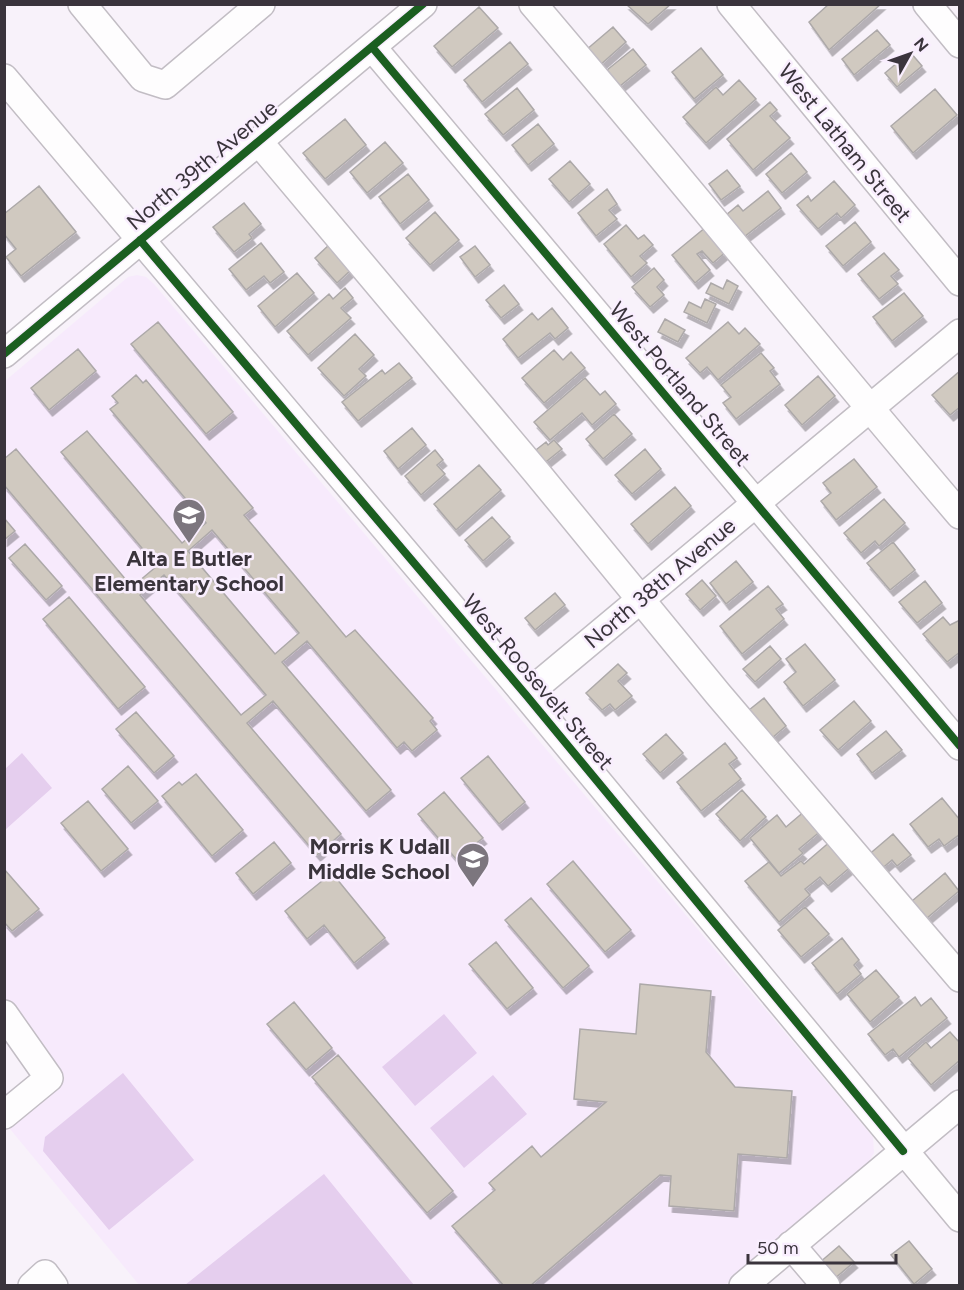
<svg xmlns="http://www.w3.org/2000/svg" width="964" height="1290" font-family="Figtree,sans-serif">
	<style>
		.built { fill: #f7eafc }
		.pitch { fill: #e5ceee }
		.building { fill: #d0c9c0; stroke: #ada9a9; stroke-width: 1.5; fill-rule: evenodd; filter: url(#shadow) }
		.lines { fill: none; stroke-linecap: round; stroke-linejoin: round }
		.minor-casing { stroke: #c2bdc4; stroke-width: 30 }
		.minor { stroke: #fefdfe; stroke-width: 27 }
		.cycleway-casing { stroke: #f9eefe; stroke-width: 11 }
		.cycleway { stroke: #1b5e20; stroke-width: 8 }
		.labels { text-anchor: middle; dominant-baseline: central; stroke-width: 5; stroke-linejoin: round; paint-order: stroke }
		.street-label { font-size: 22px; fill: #3a343c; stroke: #f9eefe }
		.poi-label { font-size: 22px; font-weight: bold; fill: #3a343c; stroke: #f9eefe }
	</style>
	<defs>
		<filter id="shadow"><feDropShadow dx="3.5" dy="6" stdDeviation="0" flood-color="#0004"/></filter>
	</defs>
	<rect width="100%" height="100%" fill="#f8f2fa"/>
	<!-- built -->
	<path class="built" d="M137 275 146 277 154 284 873 1137 874 1153 865 1168 725 1285 140 1286 5 1123 56 1070 5 1009V381L128 277Z"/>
	<!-- pitch -->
	<path class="pitch" d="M22 753 52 788 5 830V769Z
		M444 1014 477 1053 415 1106 382 1067Z
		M123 1073 194 1160 109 1230 43 1151 45 1137Z
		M493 1075 527 1114 464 1168 430 1128Z
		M324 1174 414 1285H185Z"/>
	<!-- building -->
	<path class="building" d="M626 4H671L648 24Z
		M829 4H881L829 50 809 22Z
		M479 7 498 28 452 67 434 46Z
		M613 27 626 42 599 66 586 50Z
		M877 30 890 45 854 75 842 59Z
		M510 42 528 64 482 102 464 80Z
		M701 48 723 75 694 99 672 72Z
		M633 49 646 65 620 86 607 70Z
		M910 52 922 66 897 87 885 73Z
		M739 80 756 99 706 143 683 117 716 87 723 95Z
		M517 88 534 110 503 135 485 114Z
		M935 89 957 115 913 153 891 126Z
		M770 102 777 110 770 116 790 138 753 170 727 139Z
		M345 119 366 145 325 179 303 153Z
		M538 124 554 144 528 165 512 145Z
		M385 142 403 163 367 193 350 172Z
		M791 153 807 172 782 193 766 174Z
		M570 161 590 184 569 202 549 179Z
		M727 170 740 186 721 200 709 184Z
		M408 174 429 200 400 224 379 197Z
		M834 181 855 205 841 218 837 213 818 229 797 205 808 196 811 201Z
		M39 186 76 232 21 276 6 257 16 249 4 234V214Z
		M607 189 617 204 609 210 617 219 596 236 578 213Z
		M768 191 781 208 744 237 726 215 738 205 743 211Z
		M244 203 261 224 249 234 252 238 234 252 213 227Z
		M435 212 459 240 430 265 406 238Z
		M855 222 871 242 843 266 826 246Z
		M626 225 638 239 644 235 653 245 640 256 647 263 631 277 604 244Z
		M706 227 727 251 713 263 702 251 697 254 710 270 695 283 672 255Z
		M261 243 284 272 270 283 264 276 246 290 229 269Z
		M330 244 352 269 337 283 315 258Z
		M475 246 490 265 475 277 460 257Z
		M884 253 899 270 891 276 898 284 879 299 858 274Z
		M654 268 664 280 657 287 664 295 650 307 632 287Z
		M297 273 314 293 275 327 258 306Z
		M727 280 738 286 729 304 706 293 711 283 723 289Z
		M504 285 519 304 501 318 486 300Z
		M345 288 353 298 341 308 351 318 308 355 287 331 329 294 333 299Z
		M904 293 923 316 892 341 873 317Z
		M705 299 716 304 707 323 684 312 689 302 701 308Z
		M552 308 568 328 555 339 550 333 518 358 503 339 532 313 538 320Z
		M665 319 685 330 678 342 658 332Z
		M158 322 233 412 206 434 131 344Z
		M728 322 739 334 745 328 760 344 718 380 707 367 700 373 686 358Z
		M355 334 374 355 359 369 366 376 344 396 318 368Z
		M78 349 96 371 49 410 31 388Z
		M554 350 563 360 571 352 585 368 544 403 522 378Z
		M761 353 774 368 770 371 780 384 736 419 723 403 731 397 721 385Z
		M399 363 412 378 358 421 342 402 382 370 385 374Z
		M960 371V407L950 415 932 395Z
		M136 375 143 383 146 380 253 508 244 515 346 637 355 630 433 718 430 721 437 730 412 751 404 742 397 748 307 641 282 662 391 790 366 811 273 701 247 723 341 834 317 855 4 485V459L16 449 132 587 157 566 61 452 87 431 182 543 206 523 110 409 118 403 112 396ZM212 530 299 633 275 654 188 551ZM164 575 266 695 241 715 140 595Z
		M818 376 835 396 802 425 785 405Z
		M585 378 600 395 605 391 616 404 592 425 582 413 550 440 534 422Z
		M614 414 632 434 603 459 586 439Z
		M412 428 426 445 398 469 384 451Z
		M554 440 562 449 542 465 532 453 546 442 548 445Z
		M645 449 661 469 632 494 615 475Z
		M435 450 443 460 437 465 445 474 421 495 405 476Z
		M854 459 877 487 836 520 821 501 831 493 823 483Z
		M479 465 501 490 456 530 434 504Z
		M675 487 691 506 648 544 631 524Z
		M884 499 905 523 879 546 875 541 861 553 844 533Z
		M492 517 510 537 483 561 465 540Z
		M4 518 15 531 4 540Z
		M893 542 915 570 890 590 867 563Z
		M25 544 62 586 46 600 9 558Z
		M736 561 753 582 726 604 710 583Z
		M702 580 716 596 700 610 686 594Z
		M925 581 942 603 917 623 899 602Z
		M768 586 783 604 776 609 784 619 742 654 720 626Z
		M555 593 565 605 535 630 525 618Z
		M69 597 145 687 118 709 43 619Z
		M943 617 950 625 960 620V652L947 662 923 634Z
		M805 644 835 680 803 706 784 682 796 672 786 659Z
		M770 646 781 659 755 682 743 669Z
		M618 664 627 673 618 681 632 696 615 710 610 704 602 710 586 693Z
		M764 698 786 726 772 738 749 710Z
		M854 701 871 721 838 750 820 730Z
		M136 712 174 756 154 773 116 729Z
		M886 731 902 750 872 773 857 754Z
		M666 734 683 753 660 773 643 754Z
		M725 743 737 758 729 764 741 779 701 811 677 782Z
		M488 756 525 802 499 824 461 778Z
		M128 766 158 801 131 823 102 789Z
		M196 774 243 830 212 856 162 796 179 782 182 785Z
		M742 790 766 817 740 841 716 814Z
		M444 792 483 838 456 859 418 814Z
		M942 798 960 820V834L944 846 939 839 928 847 910 824Z
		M88 801 128 849 101 871 61 823Z
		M806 810 822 830 799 849 803 853 779 873 750 838 777 815 786 827Z
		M893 834 911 855 897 866 892 860 879 871 866 857Z
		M832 840 853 865 828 886 820 877 805 889 810 895 779 922 745 881 769 862 781 876 801 861 804 864Z
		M274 842 291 863 253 894 236 873Z
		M573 861 631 930 605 952 547 884Z
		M4 869 39 909 12 931 4 922Z
		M332 873 385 938 354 963 324 925 307 939 285 911Z
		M945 873 959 891 927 918 912 901Z
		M531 898 589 966 563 988 505 920Z
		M805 907 829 934 801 957 778 930Z
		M842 938 859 960 854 965 861 974 837 994 812 963Z
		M496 942 533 988 507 1009 469 964Z
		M876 970 899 997 870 1022 847 994Z
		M640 984 711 991 706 1052 735 1087 792 1091 787 1158 738 1154 734 1211 669 1206 671 1176 660 1175 530 1286H504L452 1226 495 1190 489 1183 532 1146 541 1157 606 1102 574 1099 580 1029 636 1034Z
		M915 997 921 1006 931 998 947 1018 899 1057 893 1049 885 1055 868 1034Z
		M294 1002 332 1048 306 1070 267 1024Z
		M950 1032 960 1043V1060L931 1085 908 1058 926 1042 931 1048Z
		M338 1055 453 1191 427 1213 312 1077Z
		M909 1241 932 1269 914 1284 891 1255Z
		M839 1246 854 1262 833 1280 819 1263Z"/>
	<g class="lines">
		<defs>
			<path id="minor" d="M82 4 143 78 165 85 261 4
				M533 4C677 173 816 346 960 515
				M731 4 960 282
				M927 4 960 44
				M372 47 960 746
				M4 78 526 695 960 1218
				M258 141 537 473 718 694 960 978
				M4 354 423 4
				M526 695 960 333
				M4 1014 49 1078 4 1115
				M791 1245 826 1286
				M32 1286 45 1274 54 1286
				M743 1286 960 1104"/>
		</defs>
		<!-- minor casing -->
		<use href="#minor" class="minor-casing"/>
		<!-- minor -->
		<use href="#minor" class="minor"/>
		<defs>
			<path id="cycleway" d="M372 47 960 746
				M140 240 526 695 903 1151
				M4 354 423 4"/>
		</defs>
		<!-- cycleway casing -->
		<use href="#cycleway" class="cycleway-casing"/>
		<!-- cycleway -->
		<use href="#cycleway" class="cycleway"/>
	</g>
	<!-- icons -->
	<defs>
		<symbol id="school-pin" viewBox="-11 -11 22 30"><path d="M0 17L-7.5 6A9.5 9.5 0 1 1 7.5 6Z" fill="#7c767e" stroke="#f9eefe"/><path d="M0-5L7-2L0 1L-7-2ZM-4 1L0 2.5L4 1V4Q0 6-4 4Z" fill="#fff"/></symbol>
	</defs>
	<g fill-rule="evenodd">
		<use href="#school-pin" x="170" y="496" width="38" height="52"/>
		<use href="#school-pin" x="454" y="840" width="38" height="52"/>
	</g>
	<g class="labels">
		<!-- street labels -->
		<g class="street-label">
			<text transform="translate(845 143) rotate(51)">West Latham Street</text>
			<text transform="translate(202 165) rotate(-40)">North 39th Avenue</text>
			<text transform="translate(680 384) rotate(50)">West Portland Street</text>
			<text transform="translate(660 583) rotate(-40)">North 38th Avenue</text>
			<text transform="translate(538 682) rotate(50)">West Roosevelt Street</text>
		</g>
		<!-- poi labels -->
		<g class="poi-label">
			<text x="189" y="558">Alta E Butler<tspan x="189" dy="25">Elementary School</tspan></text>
			<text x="450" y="846" text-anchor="end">Morris K Udall<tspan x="450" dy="25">Middle School</tspan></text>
		</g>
	</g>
	<!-- border -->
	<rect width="964" height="1290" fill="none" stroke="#3a343c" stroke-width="12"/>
	<!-- north arrow -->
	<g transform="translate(910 54) rotate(50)" stroke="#f9eefe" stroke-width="4.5" paint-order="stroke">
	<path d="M0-4.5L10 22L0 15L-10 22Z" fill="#3a343c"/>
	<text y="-9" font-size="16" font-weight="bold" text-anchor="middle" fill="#3a343c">N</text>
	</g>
	<!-- scale -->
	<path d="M748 1254v9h148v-9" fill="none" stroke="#3a343c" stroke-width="3"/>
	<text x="757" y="1254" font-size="18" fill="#3a343c" stroke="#f9eefe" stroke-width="4.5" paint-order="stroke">50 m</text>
</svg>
